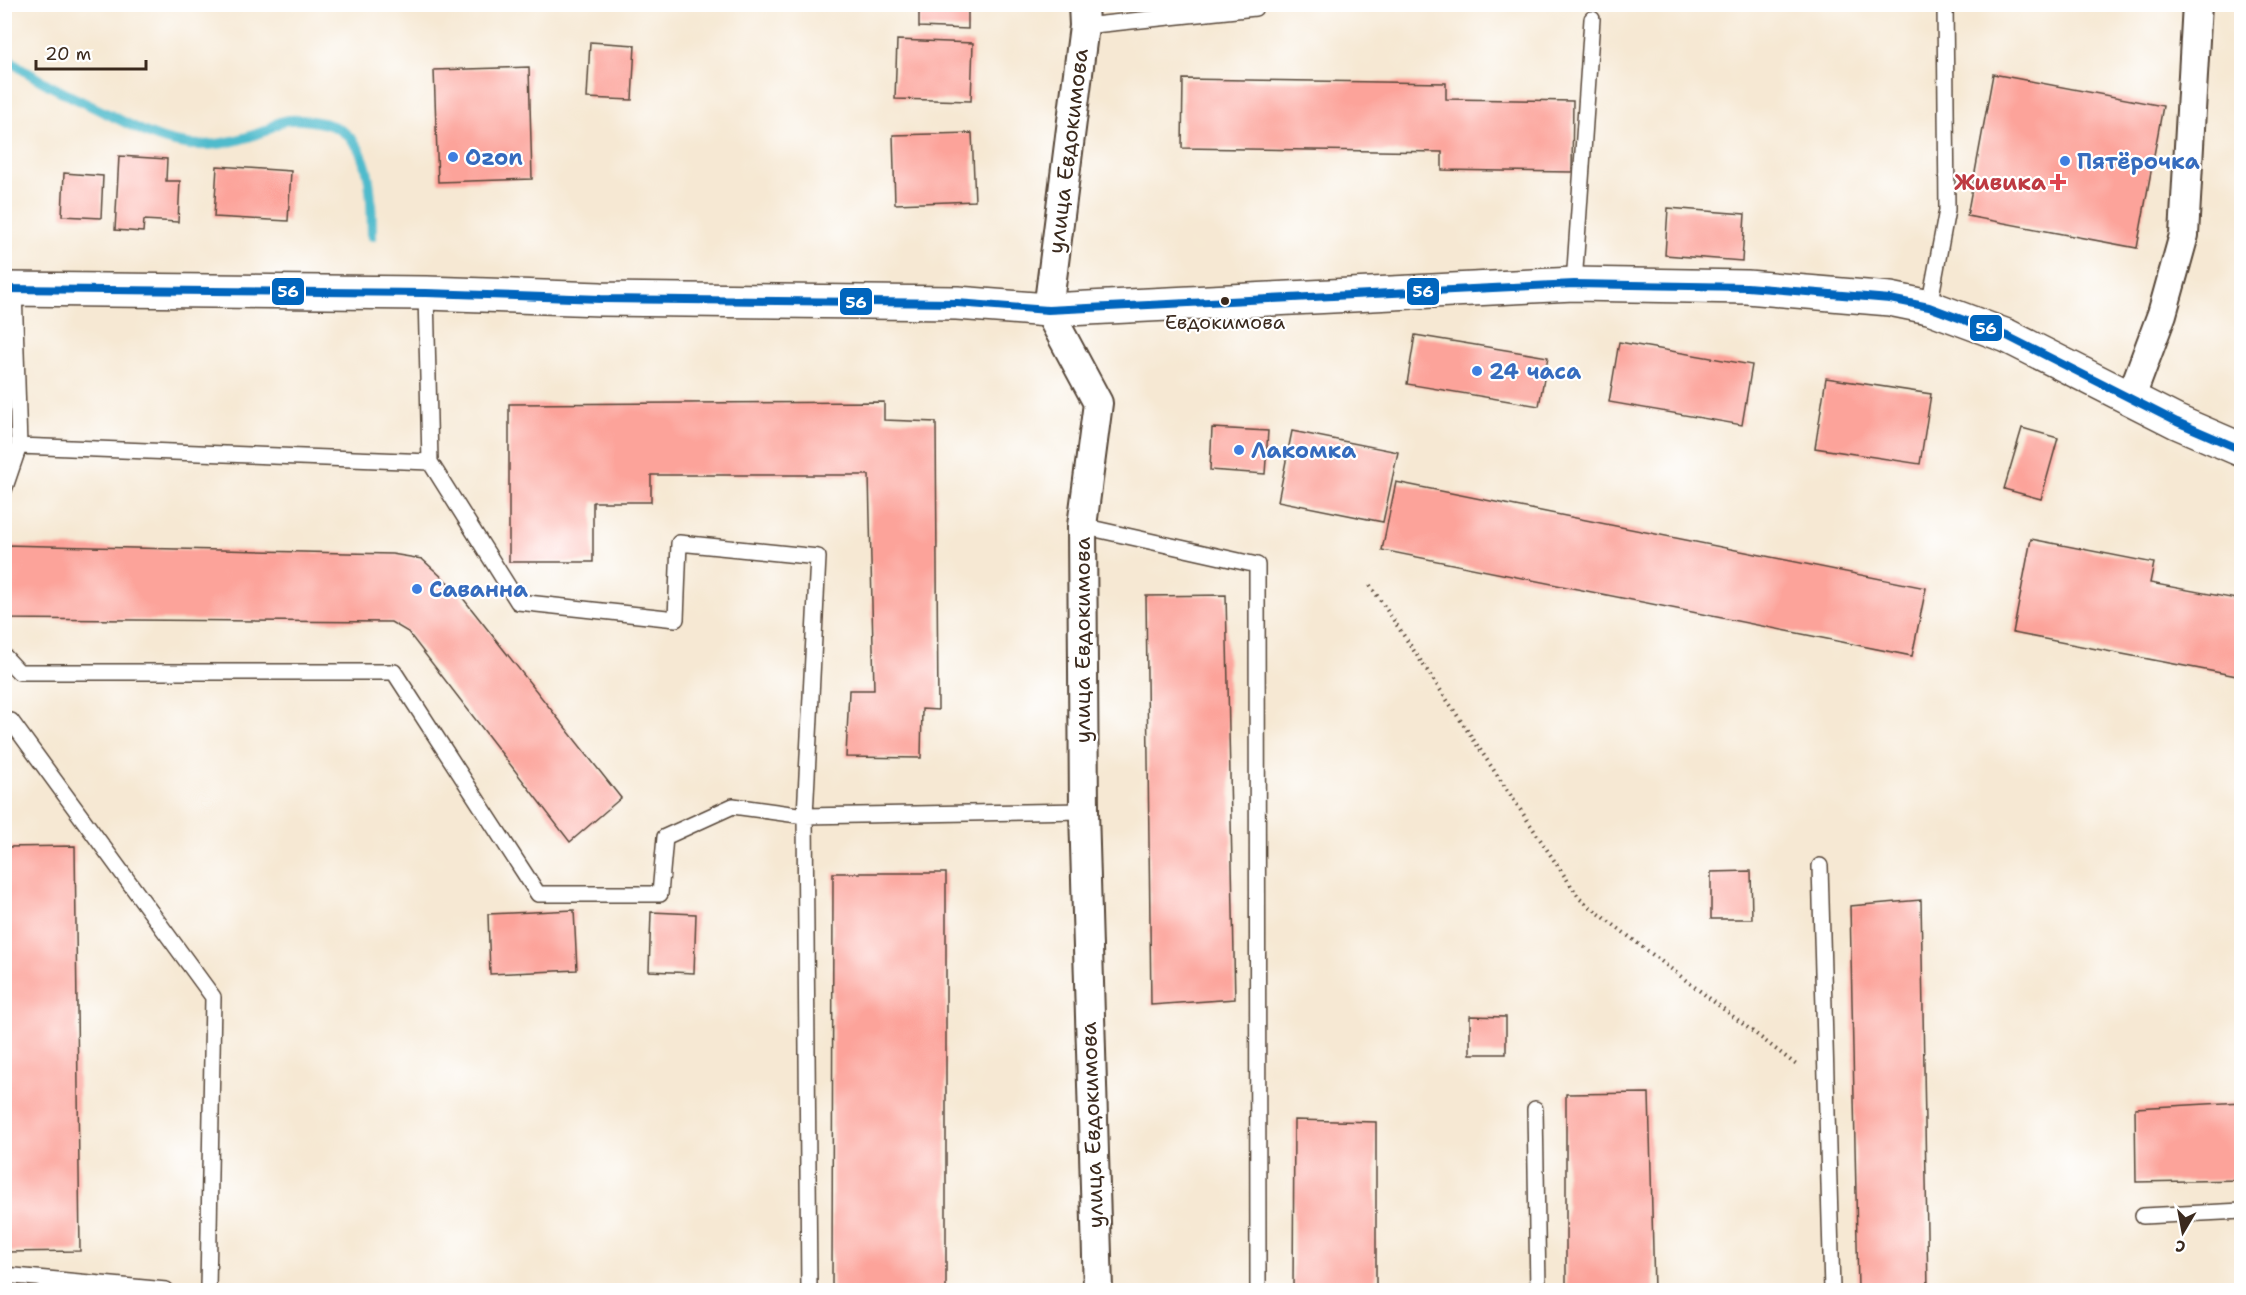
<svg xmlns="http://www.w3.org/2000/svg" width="2246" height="1295" font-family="'Shantell Sans',sans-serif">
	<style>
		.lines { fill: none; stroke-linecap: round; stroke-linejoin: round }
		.stream { stroke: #50bbcc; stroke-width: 10 }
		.building { fill: #fca39a }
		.service-casing { stroke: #574639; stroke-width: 18 }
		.minor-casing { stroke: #574639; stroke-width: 32 }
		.primary-casing { stroke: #574639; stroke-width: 36 }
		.path { stroke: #574639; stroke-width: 4; stroke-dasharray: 1.5 4.5; stroke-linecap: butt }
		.service { stroke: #fff; stroke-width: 15 }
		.minor { stroke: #fff; stroke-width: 28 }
		.primary { stroke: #fff; stroke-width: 33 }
		.bus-1-casing { stroke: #fff; stroke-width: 12 }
		.bus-1 { stroke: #0065bd; stroke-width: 8 }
		.shop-dot { fill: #3f7fe0; stroke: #fff; stroke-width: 2 }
		.health-dot { fill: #e0444e; stroke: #fff; stroke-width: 2 }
		.bus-dot { fill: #3b2a1e; stroke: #fff; stroke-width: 2 }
		.labels { text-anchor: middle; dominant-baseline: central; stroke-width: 4.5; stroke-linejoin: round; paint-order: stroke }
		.bus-label { font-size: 20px; fill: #3b2a1e; stroke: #fff }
		.street-label { font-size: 22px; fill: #3b2a1e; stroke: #fff }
		.shop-label { font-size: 22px; font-weight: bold; fill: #366cbe; stroke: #fff; text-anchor: start }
		.health-label { font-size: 22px; font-weight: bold; fill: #be3a42; stroke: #fff; text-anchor: end }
		.line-badge { stroke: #fff; stroke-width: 2 }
		.badge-label { font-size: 16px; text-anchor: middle; font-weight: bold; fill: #fff }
	</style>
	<rect width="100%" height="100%" fill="#fff"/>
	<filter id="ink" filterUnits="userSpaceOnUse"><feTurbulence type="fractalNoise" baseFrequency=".0167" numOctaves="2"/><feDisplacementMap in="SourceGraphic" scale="12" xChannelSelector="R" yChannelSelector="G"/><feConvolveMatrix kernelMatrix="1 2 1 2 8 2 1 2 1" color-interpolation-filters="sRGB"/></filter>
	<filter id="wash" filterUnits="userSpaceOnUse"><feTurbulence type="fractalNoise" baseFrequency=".008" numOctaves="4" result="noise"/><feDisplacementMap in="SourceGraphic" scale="24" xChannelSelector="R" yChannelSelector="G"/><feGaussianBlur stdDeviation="1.35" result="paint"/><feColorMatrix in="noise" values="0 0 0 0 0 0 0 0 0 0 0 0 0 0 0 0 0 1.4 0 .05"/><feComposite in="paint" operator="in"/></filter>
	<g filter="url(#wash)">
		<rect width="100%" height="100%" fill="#f6e8d3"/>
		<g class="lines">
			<!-- stream -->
			<path class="stream" d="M4 56C36 81 72 97 108 114 131 125 154 139 180 143 207 149 239 141 265 131 270 129 275 124 280 122 291 118 306 120 317 122 374 130 371 191 372 236"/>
		</g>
		<g id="blocks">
			<!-- building -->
			<path class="building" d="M919 4H968V29L919 27Z
				M897 40 973 43 971 101 895 99Z
				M590 42 635 45 632 100 587 98Z
				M529 67 532 179 438 182 434 70Z
				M1993 74 2163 106 2137 248 1967 216Z
				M1183 79 1446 83V99L1573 101 1572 172 1442 170V152L1182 148Z
				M972 133 975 201 895 204 893 135Z
				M119 156 167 159 166 181H180L178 222 144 220 143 232 115 230Z
				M217 166 291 171 288 221 214 217Z
				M64 173 103 176 101 218 62 216Z
				M1668 208 1745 214 1742 261 1665 255Z
				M1415 335 1548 357 1539 406 1407 384Z
				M1619 342 1752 365 1742 425 1609 402Z
				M1826 378 1931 394 1920 464 1815 448Z
				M884 402V420L936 422 938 710 922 709 921 758 846 757 849 690H874L869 475H651V502H593V562H509V404Z
				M1212 428 1268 431 1265 474 1210 470Z
				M2022 428 2058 438 2041 499 2004 489Z
				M1292 431 1398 452 1383 522 1278 501Z
				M1396 482 1926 588 1912 656 1382 550Z
				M2031 539 2154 563 2150 583 2242 600V677L2013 633Z
				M4 545 392 554 422 559 458 592 621 798 570 842 408 632 391 622 4 619Z
				M1226 595 1235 999 1151 1005 1146 596Z
				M75 846 80 1251 4 1252V847Z
				M1751 871 1752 919H1711V872Z
				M833 873H946V1290H832Z
				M1921 900 1928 1290H1858L1850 906Z
				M574 910 577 970 490 974 488 914Z
				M651 912 696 914 694 973 649 971Z
				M1470 1016 1506 1017V1054H1470Z
				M1649 1093 1654 1290H1566V1094Z
				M2242 1102V1180L2136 1182 2135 1108Z
				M1294 1120 1376 1122V1290H1293Z"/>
		</g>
	</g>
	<g filter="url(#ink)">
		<use href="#blocks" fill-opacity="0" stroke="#574639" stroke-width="1.5"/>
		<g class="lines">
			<defs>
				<path id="service" d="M1084 26 1255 8V4
					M1574 284 1592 19
					M426 293 430 462 518 602 676 619 679 543 818 557 805 816 1084 811
					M1929 307 1947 210 1945 4
					M19 446 430 462
					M4 490 19 446 14 289
					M1082 526 1257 565 1258 1290
					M4 656 19 672H394L538 894H660L665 837 733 806 805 816 809 1290
					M4 721H11L213 997 208 1290
					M1820 866 1832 1290
					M1535 1109 1538 1290
					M2143 1216 2242 1211
					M4 1275 166 1290"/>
				<path id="minor" d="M1083 4 1084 26 1048 310 1098 403 1082 526 1084 811 1098 1290
					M2131 397 2162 314 2184 235 2197 4"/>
				<path id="primary" d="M4 289 426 293 601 299 957 303 1048 310 1574 284 1747 287 1890 299 1929 307 2007 336 2177 422 2242 450"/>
			</defs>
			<!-- service casing -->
			<use href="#service" class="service-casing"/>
			<!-- minor casing -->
			<use href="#minor" class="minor-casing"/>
			<!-- primary casing -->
			<use href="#primary" class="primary-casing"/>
			<!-- path -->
			<path class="path" d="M1370 585 1580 899 1799 1067"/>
			<!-- service -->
			<use href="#service" class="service"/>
			<!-- minor -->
			<use href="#minor" class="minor"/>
			<!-- primary -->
			<use href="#primary" class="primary"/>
			<defs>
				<path id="bus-1" d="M4 289 426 293 601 299 957 303 1048 310 1574 284 1747 287 1890 299 1929 307 2007 336 2177 422 2242 450"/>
			</defs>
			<!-- bus-1 casing -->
			<use href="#bus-1" class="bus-1-casing"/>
			<!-- bus-1 -->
			<use href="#bus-1" class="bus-1"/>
		</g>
	</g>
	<!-- markers -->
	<g class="shop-dot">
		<circle cx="453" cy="157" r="6"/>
		<circle cx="2065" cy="161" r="6"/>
		<circle cx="1477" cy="371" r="6"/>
		<circle cx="1239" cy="450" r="6"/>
		<circle cx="417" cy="589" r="6"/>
	</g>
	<path class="health-dot" d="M2055 173h6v6h6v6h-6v6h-6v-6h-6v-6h6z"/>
	<circle class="bus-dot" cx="1225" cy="301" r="5"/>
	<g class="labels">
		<!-- bus labels -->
		<g class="bus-label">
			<text x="1225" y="322">Евдокимова</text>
		</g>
		<!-- street labels -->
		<g class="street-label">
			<text transform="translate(1068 151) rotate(-83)">улица Евдокимова</text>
			<text transform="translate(1082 640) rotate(-90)">улица Евдокимова</text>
			<text transform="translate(1092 1125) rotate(-92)">улица Евдокимова</text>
		</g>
		<!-- shop labels -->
		<g class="shop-label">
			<text x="465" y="157">Ozon</text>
			<text x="2077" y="161">Пятёрочка</text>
			<text x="1489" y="371">24 часа</text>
			<text x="1251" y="450">Лакомка</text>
			<text x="429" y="589">Саванна</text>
		</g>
		<!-- health labels -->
		<g class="health-label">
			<text x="2046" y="182">Живика</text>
		</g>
	</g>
	<g class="line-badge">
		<rect x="1406" y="277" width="34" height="29" rx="6" fill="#0065bd"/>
		<rect x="271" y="277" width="34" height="29" rx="6" fill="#0065bd"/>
		<rect x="839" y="287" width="34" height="29" rx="6" fill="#0065bd"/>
		<rect x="1969" y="314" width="34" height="28" rx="6" fill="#0065bd"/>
	</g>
	<g class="badge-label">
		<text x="1423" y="297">56</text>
		<text x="288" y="297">56</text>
		<text x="856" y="308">56</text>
		<text x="1986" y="334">56</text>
	</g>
	<!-- margin -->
	<rect width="2246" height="1295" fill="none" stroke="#fff" stroke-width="24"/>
	<!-- north arrow -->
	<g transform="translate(2183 1232) rotate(190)" stroke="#ffffff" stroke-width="4.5" paint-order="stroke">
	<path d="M0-4.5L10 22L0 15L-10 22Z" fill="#3b2a1e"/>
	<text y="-9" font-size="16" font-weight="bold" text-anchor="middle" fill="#3b2a1e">С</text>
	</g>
	<!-- scale -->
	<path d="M36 60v9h110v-9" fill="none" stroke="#3b2a1e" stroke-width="3"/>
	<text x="45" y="60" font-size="18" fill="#3b2a1e" stroke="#ffffff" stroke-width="4.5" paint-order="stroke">20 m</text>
</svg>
